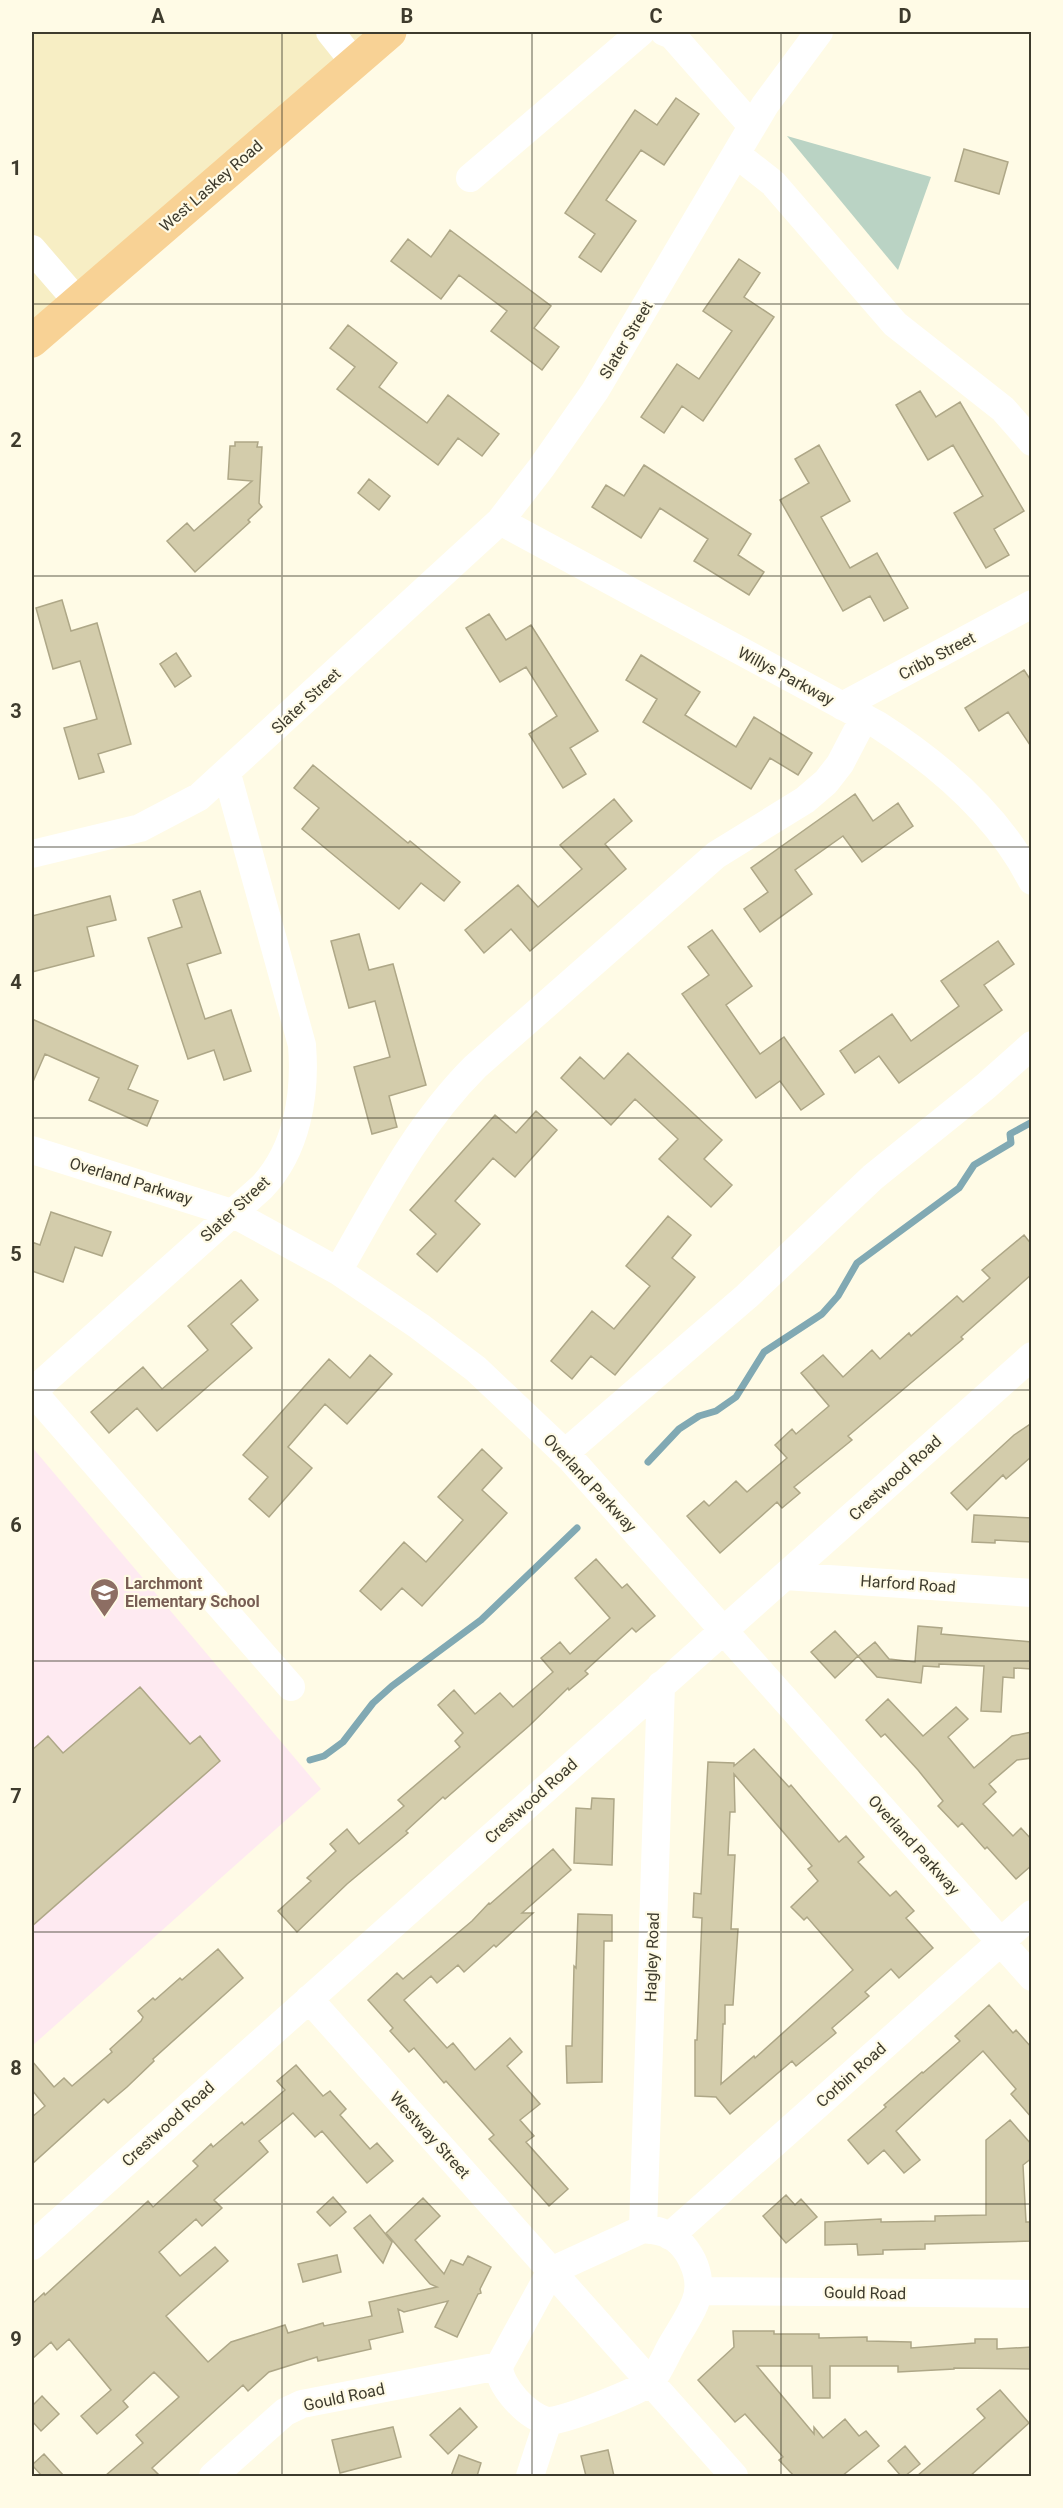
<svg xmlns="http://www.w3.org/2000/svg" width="1063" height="2508" font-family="Roboto,sans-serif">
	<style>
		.built { fill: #f7eec4 }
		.education { fill: #feeaf1 }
		.green { fill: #bad3c4 }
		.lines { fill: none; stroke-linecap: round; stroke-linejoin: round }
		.stream { stroke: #81a9b3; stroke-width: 7 }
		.building { fill: #d3ccab; stroke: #aea787; stroke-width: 1.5; fill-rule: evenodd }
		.minor { stroke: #fff; stroke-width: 28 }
		.major { stroke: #f8d295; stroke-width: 33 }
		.grid { fill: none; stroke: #3e3b2d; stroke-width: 1.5; stroke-opacity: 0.55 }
		.labels { text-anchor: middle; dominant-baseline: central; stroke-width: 4.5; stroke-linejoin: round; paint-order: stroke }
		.street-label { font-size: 16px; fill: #3e3b2d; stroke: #fffbe6 }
		.education-label { font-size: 16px; font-weight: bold; fill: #785e54; stroke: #fffbe6; text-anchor: start }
		.neatline { fill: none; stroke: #3e3b2d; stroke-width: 2 }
		.grid-label { font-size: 20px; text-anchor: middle; font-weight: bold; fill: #3e3b2d }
	</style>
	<rect width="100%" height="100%" fill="#fffbe6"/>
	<!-- built -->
	<path class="built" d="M32 32H390L32 341Z"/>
	<!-- education -->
	<path class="education" d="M32 1447 321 1789 32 2046Z"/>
	<!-- green -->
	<path class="green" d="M787 136 931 177 898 270Z"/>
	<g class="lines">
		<!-- stream -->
		<path class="stream" d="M648 1462 679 1429 699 1416 716 1411 736 1397 764 1352 822 1314 838 1296 857 1263 959 1188 974 1165 1011 1143 1010 1134 1032 1122
			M310 1760 324 1756 343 1742 373 1703 392 1686 481 1620 577 1528"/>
	</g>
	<!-- building -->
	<path class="building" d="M676 98 699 114 664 165 641 150 606 200 636 221 601 272 579 257 595 234 565 213 635 110 657 125Z
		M964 149 1008 162 999 194 955 181Z
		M450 230 551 306 534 328 559 347 542 370 491 331 507 311 459 275 441 299 391 261 408 239 431 257Z
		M739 259 760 273 744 297 774 317 703 421 682 406 664 433 641 417 677 364 699 379 732 331 703 311Z
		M348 325 397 363 379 387 427 423 448 395 499 434 482 456 458 438 438 465 337 389 355 367 330 348Z
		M920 391 936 417 960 402 1024 511 994 529 1009 555 986 568 954 513 983 496 953 445 928 460 896 405Z
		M235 442H258L257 447H262L259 503 262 507 248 520 250 522 195 572 167 541 187 523 194 531 252 481 228 479 230 446H235Z
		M819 445 850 501 821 517 850 568 877 553 908 608 884 621 870 596 843 611 780 500 809 483 795 459Z
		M644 465 751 534 738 555 764 572 749 595 694 561 708 539 660 508 641 538 592 507 606 485 624 496Z
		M369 479 390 496 379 510 358 493Z
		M62 600 71 631 97 623 131 744 98 754 104 772 79 779 64 728 97 719 80 661 53 669 36 608Z
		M489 614 506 640 531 625 598 731 570 748 586 774 563 788 529 734 557 716 526 667 500 682 466 628Z
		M176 653 191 676 175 687 160 664Z
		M641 655 700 692 685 715 736 747 754 717 812 753 798 775 770 758 751 789 643 722 657 699 626 680Z
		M1024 670 1032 682V748L1008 712 979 731 965 708Z
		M313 765 408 843 410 841 460 882 444 901 421 883 399 909 302 829 319 808 294 788Z
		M855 794 873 821 898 803 913 826 862 862 843 836 795 870 812 894 760 932 744 909 768 892 751 868Z
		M614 799 632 821 605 844 626 869 530 951 511 929 484 953 465 930 518 885 538 907 582 869 560 845Z
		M200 891 221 953 187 964 205 1019 231 1010 251 1071 224 1080 214 1050 188 1059 148 938 182 927 173 900Z
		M110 896 116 920 87 927 94 956 32 972V916Z
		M712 930 752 986 726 1005 760 1054 784 1037 824 1094 801 1110 780 1081 756 1098 682 994 709 975 688 947Z
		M359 934 369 970 393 964 426 1085 389 1096 397 1127 372 1134 354 1067 390 1057 375 1001 349 1008 331 941Z
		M998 941 1014 964 984 985 1002 1010 899 1083 879 1056 855 1073 840 1051 892 1014 911 1041 959 1006 941 981Z
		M32 1019 138 1066 128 1089 158 1101 147 1126 89 1100 99 1078 45 1054 32 1084Z
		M628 1053 722 1140 704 1159 732 1185 711 1207 659 1159 678 1139 635 1099 611 1125 561 1078 580 1057 604 1079Z
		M536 1111 557 1130 515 1177 493 1158 455 1201 480 1224 437 1272 417 1254 436 1234 410 1210 495 1115 516 1133Z
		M51 1212 111 1232 102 1256 75 1247 63 1282 32 1271V1242L40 1245Z
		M668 1216 691 1235 672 1258 695 1277 615 1375 591 1356 572 1379 551 1361 592 1311 614 1329 650 1286 626 1266Z
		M1024 1235 1032 1245V1274L961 1337 963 1339 848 1436 852 1440 794 1487 800 1493 782 1508 777 1502 720 1553 687 1516 704 1501 709 1506 736 1481 747 1492 787 1458 775 1445 792 1429 796 1434 829 1406 801 1373 823 1355 843 1377 872 1350 880 1359 909 1333 911 1336 957 1296 963 1302 990 1278 982 1270Z
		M241 1280 258 1300 231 1324 252 1348 157 1431 137 1408 109 1433 91 1412 143 1367 162 1389 208 1350 188 1326Z
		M370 1355 392 1374 347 1424 325 1404 288 1447 312 1468 269 1517 249 1499 268 1477 243 1455 329 1359 350 1378Z
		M1032 1423V1456L1006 1479 1003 1475 967 1510 951 1493 1014 1435Z
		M482 1449 502 1468 482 1490 507 1513 422 1606 402 1588 381 1610 360 1591 404 1542 426 1562 463 1520 438 1497Z
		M974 1515 1032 1518V1542L995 1540V1543L972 1542Z
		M596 1559 622 1588 627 1584 655 1616 636 1632 632 1628 585 1671 588 1674 569 1690 568 1688 529 1726 445 1799 443 1797 406 1831 408 1833 347 1884 297 1932 278 1911 311 1881 307 1878 336 1851 330 1844 347 1829 359 1844 404 1806 398 1800 460 1747 455 1741 463 1733 438 1705 454 1690 475 1714 500 1693 513 1707 553 1672 541 1658 560 1642 570 1654 610 1618 575 1578Z
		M918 1626 942 1628 941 1634 1032 1642V1669L1014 1668V1678L1003 1677 1001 1712 981 1711 984 1666 939 1664V1667L923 1666 921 1683 877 1677 858 1656 875 1642 889 1659 915 1662Z
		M835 1631 858 1656 835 1678 811 1652Z
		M140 1687 190 1744 200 1736 220 1761 32 1926V1750L48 1736 63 1753Z
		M888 1699 923 1736 956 1707 968 1719 948 1737 974 1768 1012 1736 1032 1732V1758L1017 1760 989 1784 996 1792 983 1804 1013 1836 1021 1828 1032 1840V1865L1016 1879 987 1847 985 1849 962 1823 958 1827 938 1806 943 1801 918 1770 885 1734 881 1737 866 1720Z
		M754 1749 789 1787 791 1785 839 1842 846 1836 864 1857 858 1862 890 1896 896 1891 914 1911 906 1918 933 1948 899 1978 891 1969 865 1992 869 1996 832 2028 836 2033 796 2066 792 2061 730 2114 716 2097 695 2096V2040H697L702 1918 693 1917 694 1893 701 1894 708 1762 734 1763V1766ZM734 1774 812 1866 808 1869 818 1881 791 1907 804 1920 807 1917 853 1970 755 2058 754 2056 721 2084 723 2024H725V2005H733L738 1929H731L735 1855H728L730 1812H735Z
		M592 1798 614 1799 612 1865 574 1863 576 1808 591 1809Z
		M553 1849 571 1870 522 1913H533L496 1947 494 1945 464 1972 458 1965 437 1983 431 1976 404 2000 447 2048 453 2043 475 2070 510 2038 522 2052 507 2066 540 2104 520 2120 534 2136 526 2142 568 2189 549 2206 489 2139 494 2135 446 2081 444 2083 414 2048 409 2052 390 2031 393 2028 368 2000 397 1973 403 1979 472 1921 489 1903 490 1904Z
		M578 1914 612 1915V1941H604L602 2082 567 2083 566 2046H572L574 1966 576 1968Z
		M218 1949 243 1978 153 2059 154 2061 127 2087 108 2103 104 2099 32 2164V2117L45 2106 32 2090V2061L54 2087 64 2078 72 2086 112 2052 110 2049 141 2021 143 2017 138 2011 153 1998 155 2000 180 1978 182 1980Z
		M989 2005 1013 2033 1016 2030 1032 2048V2118L1011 2094 1016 2089 983 2051 896 2131 920 2160 904 2173 884 2150 868 2164 848 2140 886 2107 884 2105 922 2072 923 2073 960 2041 955 2036Z
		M296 2065 323 2096 330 2091 346 2109 340 2115 370 2149 377 2143 393 2161 367 2183 322 2131 315 2137 293 2113 259 2141 268 2152 214 2200 222 2208 202 2226 196 2219 159 2252 180 2276 215 2247 228 2261 166 2316 208 2362 231 2342 285 2325 288 2333 323 2323 324 2326 372 2316 369 2302 437 2287 430 2284 386 2233 423 2198 440 2216 415 2240 444 2274 451 2260 463 2265 468 2256 491 2267 480 2289 481 2293 478 2294 457 2337 435 2327 448 2301 404 2312 398 2309 403 2332 369 2340 371 2349 318 2361 317 2357 269 2372 248 2391 243 2385 152 2468 160 2476H105L143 2443 136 2435 179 2397 154 2372 123 2401 128 2407 97 2434 81 2416 111 2390 69 2339 57 2350 51 2342 32 2359V2304L44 2293 45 2295 148 2201 153 2207 198 2166 193 2161 211 2144 213 2147 242 2122 244 2125 285 2090 277 2081Z
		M1010 2120 1032 2145V2158L1023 2165 1026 2222H1032V2241L925 2244V2249L883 2250V2254L858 2255 857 2244 825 2245V2222L881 2219V2222L935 2221V2216L986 2215V2140Z
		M786 2195 795 2205 801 2199 817 2217 786 2243 763 2216Z
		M333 2197 346 2212 330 2226 317 2212Z
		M370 2215 392 2242 383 2263 354 2228Z
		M337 2255 341 2272 303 2282 298 2264Z
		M733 2331H774V2334H819V2338L867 2337V2341L911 2342V2348L975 2343V2339H997V2349L1032 2347V2369L954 2368V2369L898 2372V2366H830V2398H813L812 2366H757L814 2434V2427L823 2438 845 2419 859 2436 866 2431 879 2446 842 2476H794L779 2460 783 2457 745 2414 735 2422 698 2380 734 2347Z
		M1000 2390 1029 2423 970 2476H917L985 2418 977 2409Z
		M42 2396 59 2414 41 2431 32 2421V2406Z
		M460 2408 477 2427 448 2454 430 2435Z
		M393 2427 401 2457 340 2473 332 2440Z
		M905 2446 920 2464 905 2476H901L888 2461Z
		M608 2450 614 2476H586L581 2456Z
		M44 2454 64 2476H42L32 2465Z
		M459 2455 481 2463 477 2476H451Z"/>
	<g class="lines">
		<!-- minor -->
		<path class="minor" d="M330 32 354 62
			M664 32 672 35 752 126
			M736 154 773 183 895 324 1003 409 1032 442
			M470 178 641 32
			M32 249 77 301
			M500 521 878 725C939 764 998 814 1032 881
			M842 706 1032 604
			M32 854 140 828 199 797 500 521 541 468 595 391 765 105 819 32
			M32 1150 232 1213 338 1271 419 1326 476 1369 569 1457 1032 1977
			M338 1271C379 1200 416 1126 475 1067L716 855 805 800 826 782 840 764 864 718
			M32 1391 291 1687
			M32 1392 262 1187C297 1150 306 1095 302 1045L227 774
			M565 1453 747 1296 873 1177 986 1086 1032 1045
			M785 1576 1032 1593
			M309 1999 734 2476
			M643 2229C649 2230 656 2230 661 2232 688 2239 706 2277 695 2303 689 2318 679 2332 671 2346 666 2355 657 2376 650 2382 642 2390 559 2423 548 2421 528 2418 499 2386 499 2366L551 2271Z
			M643 2229 661 1685
			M670 2236 1032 1914
			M32 2246 1032 1356
			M698 2291 1032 2294
			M213 2476 285 2412 302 2404 499 2366
			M530 2476 548 2421"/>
		<!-- major -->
		<path class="major" d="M32 341 390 32"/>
	</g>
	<!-- grid -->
	<path class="grid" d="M282 32V2476M532 32V2476M781 32V2476M32 304H1032M32 576H1032M32 847H1032M32 1118H1032M32 1390H1032M32 1661H1032M32 1932H1032M32 2204H1032"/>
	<!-- icons -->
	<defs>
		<symbol id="school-pin" viewBox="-11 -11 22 30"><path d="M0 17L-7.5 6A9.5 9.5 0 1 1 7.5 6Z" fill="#8d6e63" stroke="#fffbe6"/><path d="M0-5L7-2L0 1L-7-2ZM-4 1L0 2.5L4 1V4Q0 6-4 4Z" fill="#fff"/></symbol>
	</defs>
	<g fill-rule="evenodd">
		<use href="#school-pin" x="88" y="1576" width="33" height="45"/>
	</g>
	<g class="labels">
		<!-- street labels -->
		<g class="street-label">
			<text transform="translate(211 186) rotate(-41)">West Laskey Road</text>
			<text transform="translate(626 340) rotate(-59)">Slater Street</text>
			<text transform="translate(937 656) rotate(-28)">Cribb Street</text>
			<text transform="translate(786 676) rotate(28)">Willys Parkway</text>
			<text transform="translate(306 701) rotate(-43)">Slater Street</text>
			<text transform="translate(131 1181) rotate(17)">Overland Parkway</text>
			<text transform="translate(235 1209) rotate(-43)">Slater Street</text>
			<text transform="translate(895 1478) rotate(-42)">Crestwood Road</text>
			<text transform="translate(590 1483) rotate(47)">Overland Parkway</text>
			<text transform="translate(908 1584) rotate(4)">Harford Road</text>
			<text transform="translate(531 1801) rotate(-42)">Crestwood Road</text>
			<text transform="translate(914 1845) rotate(48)">Overland Parkway</text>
			<text transform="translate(652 1957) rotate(-88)">Hagley Road</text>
			<text transform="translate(851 2075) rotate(-42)">Corbin Road</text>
			<text transform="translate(168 2124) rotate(-42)">Crestwood Road</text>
			<text transform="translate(430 2135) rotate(48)">Westway Street</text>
			<text transform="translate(865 2293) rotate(1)">Gould Road</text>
			<text transform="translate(344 2397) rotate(-12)">Gould Road</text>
		</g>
		<!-- education labels -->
		<g class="education-label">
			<text x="125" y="1583">Larchmont<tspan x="125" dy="18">Elementary School</tspan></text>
		</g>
	</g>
	<!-- border -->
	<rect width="1063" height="2508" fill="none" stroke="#fffbe6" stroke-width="66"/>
	<rect x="33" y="33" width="997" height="2442" class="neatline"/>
	<g class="grid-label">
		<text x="158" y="23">A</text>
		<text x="407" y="23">B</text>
		<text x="656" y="23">C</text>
		<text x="905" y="23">D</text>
		<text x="16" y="175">1</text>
		<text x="16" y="447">2</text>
		<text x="16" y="718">3</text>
		<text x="16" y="989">4</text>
		<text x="16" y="1261">5</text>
		<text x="16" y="1532">6</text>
		<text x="16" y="1803">7</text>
		<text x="16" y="2075">8</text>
		<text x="16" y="2346">9</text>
	</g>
</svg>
